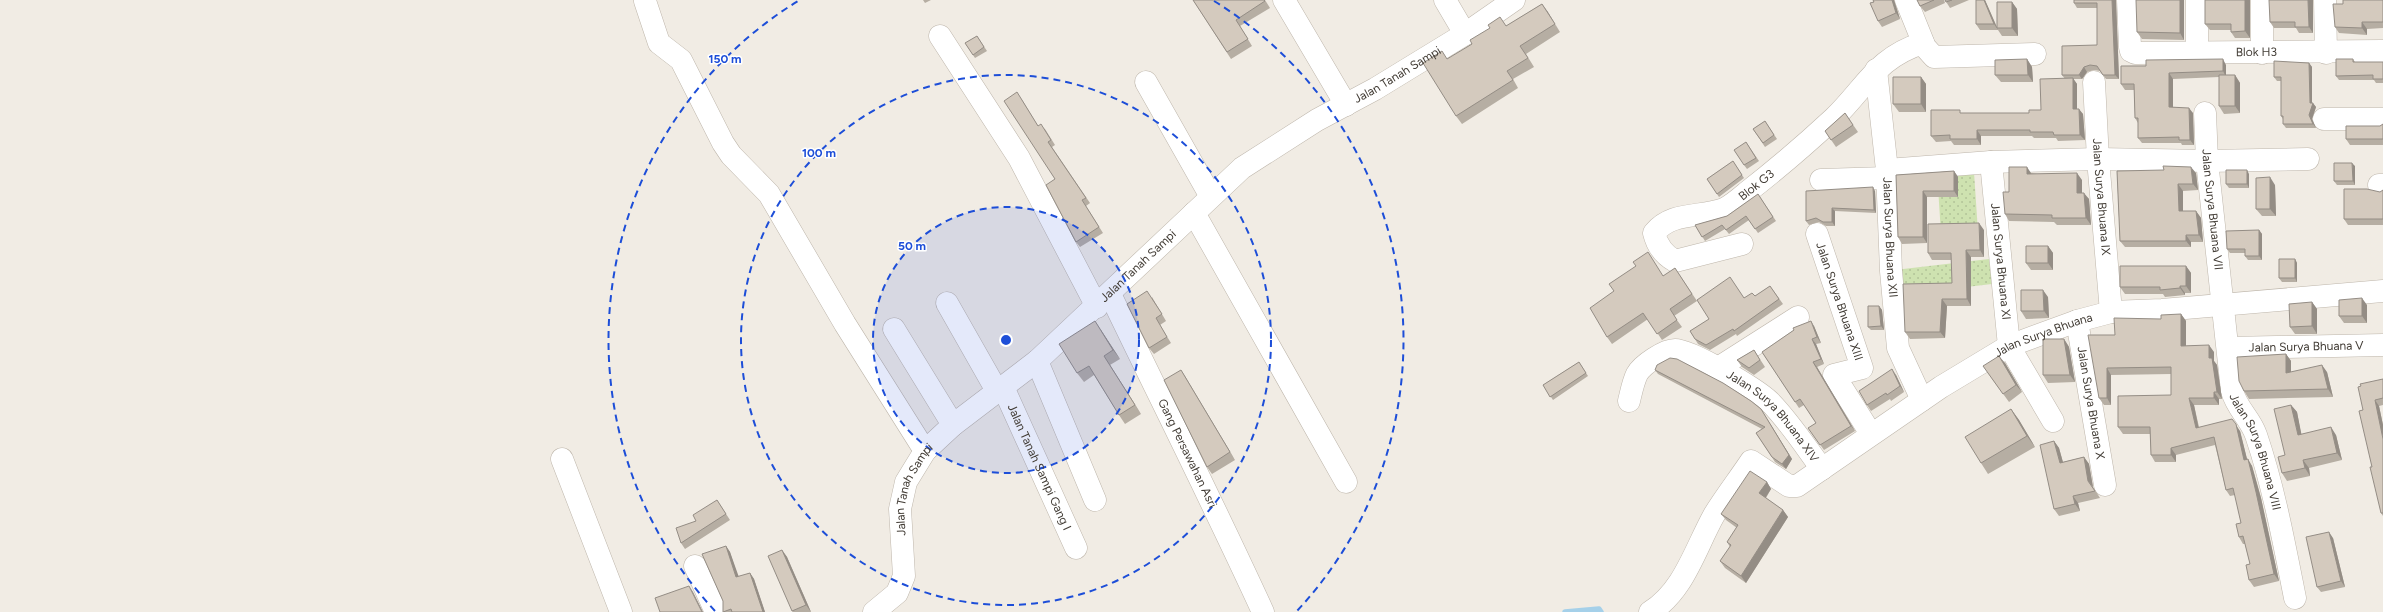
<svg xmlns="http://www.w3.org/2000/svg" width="2383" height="612" font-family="Figtree,sans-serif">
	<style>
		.grass { fill: url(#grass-dots) }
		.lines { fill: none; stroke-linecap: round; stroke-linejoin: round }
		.stream { stroke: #a5d0e9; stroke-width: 5.5 }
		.minor-casing { stroke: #beb6ab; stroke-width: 23 }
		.minor { stroke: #fff; stroke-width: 22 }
		.wall { fill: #b6aea3 }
		.shaded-wall { fill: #948d85 }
		.building { fill: #d4cabe; stroke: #948d85 }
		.ring { fill: none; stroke: #1d4ed8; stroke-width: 2; stroke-dasharray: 7 5 }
		.labels { text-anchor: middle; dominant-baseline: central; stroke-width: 3; stroke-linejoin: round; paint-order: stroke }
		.street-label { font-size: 12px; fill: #423c35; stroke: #fff }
		.centre { fill: #1d4ed8; stroke: #fff; stroke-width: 2 }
		.ring-label { font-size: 12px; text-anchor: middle; font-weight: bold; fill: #1d4ed8; stroke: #fff; stroke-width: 3; stroke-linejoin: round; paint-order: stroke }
	</style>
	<defs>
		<pattern id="grass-dots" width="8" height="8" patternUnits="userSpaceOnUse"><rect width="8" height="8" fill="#cee2b0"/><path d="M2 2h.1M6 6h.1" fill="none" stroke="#b2c398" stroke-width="1.8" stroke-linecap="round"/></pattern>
	</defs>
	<rect width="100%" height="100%" fill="#f1ece4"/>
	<!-- grass -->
	<path class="grass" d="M1937 171 1974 172 1978 232 1941 234Z
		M1989 259 1992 284 1889 296 1886 271Z"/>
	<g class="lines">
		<!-- stream -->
		<path class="stream" d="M1565 612 1599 609 1601 612"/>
		<defs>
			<g id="minor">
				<path d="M1284 0 1346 105"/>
				<path d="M1445 0 1465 34"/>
				<path d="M1906 0 1925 47 1934 57 2035 54"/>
				<path id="s1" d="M2128 0 2130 47 2131 51 2135 53 2383 51"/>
				<path d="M2197 0V53"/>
				<path d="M2262 0V53"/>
				<path d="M2325 0 2326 53"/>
				<path d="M645 1 659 43 681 60 723 143 731 155 769 194 845 324 925 451"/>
				<path d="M940 36 1019 158 1097 307"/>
				<path id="s2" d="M1876 70 1887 170 1891 271 1898 348 1922 400"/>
				<path d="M1146 82 1210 195"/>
				<path id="s3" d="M2094 82 2098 159 2111 312"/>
				<path id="s4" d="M2205 113 2207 161 2232 391C2237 409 2250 418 2256 435 2274 488 2284 543 2295 598"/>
				<path d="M2324 119H2383"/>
				<path id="s5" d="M1991 162 2009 346 2053 421"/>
				<path d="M1887 170 1991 162 2098 159 2207 161 2308 159"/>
				<path d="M1821 180 1887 178"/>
				<path d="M2379 185H2383"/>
				<path d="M1194 213 1346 482"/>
				<path id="s6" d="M1817 234 1862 368 1834 375 1871 434"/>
				<path id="s7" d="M1742 244 1675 261C1664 255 1657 245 1654 233 1672 211 1700 218 1724 209 1732 205 1739 199 1746 193 1777 169 1806 144 1834 118 1866 87 1877 57 1923 43"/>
				<path id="s8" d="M1110 294C1161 400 1214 505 1263 612"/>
				<path d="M947 303 997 391"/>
				<path id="s9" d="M2077 321 2105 485"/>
				<path d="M894 329 953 425"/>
				<path id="s10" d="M2229 348 2383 345"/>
				<path d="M1037 361 1095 500"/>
				<path d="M1718 368 1798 317"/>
				<path id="s11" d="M1003 387 1076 548"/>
				<path id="s12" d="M1629 401C1631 393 1633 382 1637 374 1642 365 1664 350 1675 350 1692 350 1756 389 1769 401 1789 421 1805 446 1822 469"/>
				<path d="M562 459 621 612"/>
				<path d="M695 566 716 612"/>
				<path id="s13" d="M874 612 897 593 904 576 900 509 906 482 925 451 953 425 1037 361 1242 168 1317 120 1375 89 1465 34 1514 0"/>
				<path id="s14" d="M1650 612C1684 591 1695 549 1714 515 1725 497 1739 479 1751 461L1789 486H1797L1941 387 2009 346 2077 321 2111 312 2162 310 2383 291"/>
			</g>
		</defs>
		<!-- minor casing -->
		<use href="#minor" class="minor-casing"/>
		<!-- minor -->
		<use href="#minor" class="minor"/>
	</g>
	<!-- wall -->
	<path class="wall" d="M923 0H931L925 3Z
		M1193 0H1265L1270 8 1240 26 1252 46 1231 59Z
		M1873 0H1894L1900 19 1882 27 1878 21Z
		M1917 0H1944L1945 3 1925 12 1920 6Z
		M1945 0H1969L1950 8Z
		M1976 0H1985L1997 27 2012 2 2017 9 2018 36H2002L1998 30H1980L1976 24Z
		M2184 0V40L2142 39 2137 32Z
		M2205 0H2250V38H2235L2231 32V30H2210L2205 24Z
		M2313 0V33H2299L2296 28H2274L2270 22Z
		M2383 0V28L2367 29V35L2339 33 2335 27 2343 4Z
		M2116 1 2119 79H2106L2100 71 2094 70 2087 72 2082 79H2073L2077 84V109L2083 114 2085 140 2058 141 2056 138H2034L2032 136H1981V145H1954L1951 141 1936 142 1931 136 2029 113 2041 110 2065 79 2062 75 2097 45V8H2077L2074 3Z
		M1542 4 1560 32 1526 54 1534 67 1513 79 1518 88 1462 124 1456 116 1448 59 1472 44 1506 26Z
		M977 36 987 51 975 58 965 43Z
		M2027 59 2032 67 2033 82H2001L1995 75Z
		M2353 59 2355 62H2383V83H2376L2374 80H2339L2336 76Z
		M2309 63 2312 67V103L2316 107 2312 119 2316 128H2286L2283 124V119L2281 116V81H2277L2274 77Z
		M2226 65V75H2235L2240 83V113L2224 114 2219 106V77L2173 79V107L2193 113 2194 145H2182L2181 143H2142L2138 138V123L2135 118 2134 90H2125L2121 84V66Z
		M1921 77 1926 84V112H1899L1893 104Z
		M1021 98 1038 126 1045 129 1055 145 1052 147 1090 203 1086 206 1103 233 1080 247 1076 242 1055 179Z
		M1845 113 1858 132 1836 147 1825 131Z
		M1765 121 1777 139 1765 147 1753 129Z
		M2383 124V145H2350L2346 139 2380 126Z
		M1746 142 1759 161 1747 169 1744 165Z
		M1733 161 1744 178 1719 197 1707 179Z
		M2355 166V185H2337L2334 181Z
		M1954 171 1958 177V197H1927V243L1902 244 1898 237 1896 175Z
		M2117 171 2196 173 2198 190 2183 191V211H2196L2201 218 2203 242H2191V247H2125L2120 241Z
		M2031 173 2082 180V193L2089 199 2091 225H2057L2054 222 2009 221 2005 214Z
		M2249 174V188H2229L2226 184Z
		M2275 185 2276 216H2262L2256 209Z
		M2383 190V225H2348L2344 219Z
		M1806 191H1875L1876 213 1835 211V226H1826L1819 222 1809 225 1806 221Z
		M1758 194 1776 221 1758 233 1749 220 1729 234 1725 229 1705 241 1695 225 1727 216Z
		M1984 230V257H1971V306H1947L1945 338 1910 339 1905 332 1952 283 1951 260H1932L1928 253Z
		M2259 230 2262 234V260H2248L2245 256V253H2230L2227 249Z
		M2048 246 2053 253V270H2031L2026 263Z
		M2295 259 2297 263V282H2282L2279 278Z
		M2186 266 2191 273V293H2185V295L2165 297 2163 294H2125L2120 287Z
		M1675 268 1697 301 1674 316 1682 327 1662 340 1648 319 1612 344 1607 337 1664 276Z
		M1770 286 1783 304 1737 336 1736 334 1710 350 1698 344 1690 331 1744 298 1755 296Z
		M1152 297 1166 321 1160 325 1171 343 1154 354 1149 348Z
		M2048 297 2049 318 2026 319 2021 311Z
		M2312 302 2317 309V334H2295L2290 327Z
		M2367 305V323H2344L2339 316Z
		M1879 306 1882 310 1884 330H1871L1868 327Z
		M2181 314 2186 321V346L2214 352V361L2217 365 2222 399H2219V405H2194L2199 427 2240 431 2247 459 2252 466 2261 498 2279 581 2254 587 2249 580 2250 564 2245 544H2243L2239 537 2241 523 2235 495 2230 496 2226 490 2215 445 2176 455V462H2155L2151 455 2150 434H2123L2118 427 2171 395V374L2111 375V405H2104L2099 398 2115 335 2161 319Z
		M1814 326 1821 343 1816 344 1824 364 1817 367 1855 431 1824 450 1808 428 1816 423 1804 405 1799 408 1762 352 1794 330Z
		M1101 330 1120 359 1110 365 1141 414 1125 424 1119 415 1094 375 1084 382 1077 373Z
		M2064 339 2069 347 2075 382 2048 383 2043 375Z
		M1754 350 1765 367 1754 375 1742 367 1737 360Z
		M2286 354 2291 361V372H2327L2333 397 2249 399 2244 391Z
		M1579 362 1588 376 1553 400 1543 385Z
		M2005 363 2022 392 2009 402 1983 366Z
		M1181 370 1186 378 1235 460 1212 474 1207 467Z
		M1655 370 1764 414 1792 459 1786 469 1775 462 1756 433 1762 429 1658 374Z
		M1896 375 1904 392 1891 401 1890 399 1871 411 1867 405Z
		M2383 379V405L2379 406 2383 425V516L2381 513 2372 467 2363 410Z
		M2291 405 2297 412 2301 434 2336 435 2342 460 2309 468 2310 476 2287 481 2282 473 2285 455Z
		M2011 409 2019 420 2035 447 1988 474 1981 463Z
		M2054 441 2059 448 2063 462 2084 457 2089 464 2093 487 2100 498 2078 503 2080 511 2059 516 2054 509Z
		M1767 482 1771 489 1766 498 1783 510 1788 517 1746 583 1725 568 1720 561 1730 547 1727 542 1737 528 1726 520 1721 514Z
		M717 500 730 520 685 549 681 543 696 521Z
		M2333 538 2345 587 2321 592 2317 587Z
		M726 546 730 552 738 577 750 573 754 579 765 612H723Z
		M782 550 787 557 811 612H793L792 611Z"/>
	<!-- shaded-wall -->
	<path class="shaded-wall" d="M1892 0H1894L1900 19 1896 13Z
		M1984 0H1985L1998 30 1994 24Z
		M2112 0H2116L2119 79 2115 75Z
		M2180 0H2184V40L2180 33Z
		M2245 0H2250V38L2245 31Z
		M2308 0H2313V33L2309 27Z
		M2012 2 2017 9 2018 36 2012 28Z
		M1542 4 1548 12 1560 32 1555 24Z
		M2362 22 2367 29V35L2362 28Z
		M2027 59 2032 67 2033 82 2028 75Z
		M2223 59 2226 65V77L2223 71Z
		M2309 63 2312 67V105L2313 103 2316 107 2312 119 2316 128 2313 124 2309 115 2310 103Z
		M2084 67 2087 72 2082 79 2079 75Z
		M2169 73 2173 79V112L2169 107Z
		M2235 75 2240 83V113L2235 106Z
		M1921 77 1926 84V112L1921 104Z
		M2073 78 2077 84V114L2073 109Z
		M2189 108 2193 113 2194 145 2190 140Z
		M2079 109 2083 114 2085 140 2080 135Z
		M1977 130 1981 136V145L1977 139Z
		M2352 163 2355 166V185L2353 181Z
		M2027 167 2031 173V181L2027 174Z
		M2191 167 2196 173 2198 190 2193 184Z
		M2247 170 2249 174V188L2247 184Z
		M1954 171 1958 177V197L1954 191Z
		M2077 173 2082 180V199L2077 193Z
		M2270 177 2275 185 2276 216 2270 209Z
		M2178 184 2183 191V218L2179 211Z
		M1873 187 1875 191 1876 213 1874 210Z
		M1923 191 1927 197V243L1923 237Z
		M2084 193 2089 199 2091 225 2086 218Z
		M1832 208 1835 211V226L1832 222Z
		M2196 211 2201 218 2203 242 2199 235Z
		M1979 223 1984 230V257L1980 250Z
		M2259 230 2262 234V260L2259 256Z
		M2186 235 2191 242V247L2186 241Z
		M2048 246 2053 253V270L2048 263Z
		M1966 250 1971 257V306L1967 299Z
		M2295 259 2297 263V282L2295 278Z
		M2186 266 2191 273V293L2186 286Z
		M2180 286 2185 293V295L2180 288Z
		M2043 290 2048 297 2049 318 2044 311Z
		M2362 298 2367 305V323L2362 316Z
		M1942 299 1947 306 1945 338 1940 332Z
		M2312 302 2317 309V334L2312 326Z
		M1879 306 1882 310 1884 330 1881 326Z
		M2181 314 2186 321V352L2181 346Z
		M1095 321 1101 330 1120 359 1113 350Z
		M1811 321 1814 326 1821 343 1817 337Z
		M1812 339 1816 344 1824 364 1821 359Z
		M2064 339 2069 347 2075 382 2070 375Z
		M2209 345 2214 352V361L2217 365 2222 399 2217 392 2209 358Z
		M2286 354 2291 361V380L2286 373Z
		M1104 356 1110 365 1141 414 1135 405Z
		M1999 356 2005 363 2022 392 2016 385Z
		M1813 362 1817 367 1855 431 1851 426Z
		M2322 365 2327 372 2333 397 2328 389Z
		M2107 368 2111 375V405L2107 398Z
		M1892 369 1896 375 1904 392 1900 386Z
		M1181 370 1186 378 1235 460 1230 452Z
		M2214 392 2219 399V405L2214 398Z
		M2189 398 2194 405 2200 435 2196 428Z
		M2375 400 2379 406 2383 425V439Z
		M2291 405 2297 412 2303 442 2298 435Z
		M1761 409 1792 459 1786 469 1782 464Z
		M2011 409 2019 420 2035 447 2027 436Z
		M2232 419 2240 431 2249 467 2244 460Z
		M2331 427 2336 435 2342 460 2337 453Z
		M2054 441 2059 448 2065 470 2060 463Z
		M2171 448 2176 455V462L2171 455Z
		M2084 457 2089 464 2093 487 2088 481Z
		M2248 459 2252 466 2261 498 2279 581 2274 574Z
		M2303 460 2309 468 2310 476 2305 468Z
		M1767 482 1771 489 1764 500 1759 493Z
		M2073 496 2078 503 2080 511 2075 504Z
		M1783 510 1788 517 1746 583 1741 576Z
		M2329 532 2333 538 2345 587 2341 581Z
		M726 546 730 552 741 583 736 577Z
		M782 550 787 557 811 612 806 605Z
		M750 573 754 579 765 612H763Z
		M689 586 693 592 703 612H702Z"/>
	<!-- building -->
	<path class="building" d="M1193 0H1264L1265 1 1236 20 1248 39 1227 52Z
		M1873 0H1892L1896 13 1878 21 1870 3 1874 2Z
		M1917 0H1934L1920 6Z
		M1945 0H1952L1946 2Z
		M1976 0H1984L1994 24H1976Z
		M2074 0H2112L2115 75H2103L2097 66 2090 65 2084 67 2079 75H2062V46L2097 45V3H2074Z
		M2136 0H2180V33L2137 32Z
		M2205 0H2245V31L2231 32V24H2205Z
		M2269 0H2308L2309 27H2295V22H2270Z
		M2343 0H2383V22H2362V28L2335 27 2333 4H2343Z
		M1997 2H2012V28H1997Z
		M1542 4 1555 24 1520 46 1528 58 1507 71 1513 80 1456 116 1423 63 1442 51 1447 59 1472 44 1470 40 1490 28 1488 25 1500 17 1506 26Z
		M977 36 984 47 973 55 965 43Z
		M2027 59 2028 75H1995V60Z
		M2223 59V71L2169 73V107L2189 108 2190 140H2179V137L2138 138V118H2135L2134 84H2121V66H2146V60Z
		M2336 59H2353V62H2383V79H2373V75L2336 76Z
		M2274 61 2309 63 2310 103H2313L2309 115 2313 124H2283V116H2281V77H2274Z
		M2219 75H2235V106H2219Z
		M1893 77H1921V104H1893Z
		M2073 78V109H2079L2080 135H2054L2053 132H2030V130H1977V139H1950V135L1931 136V110H1960V113H2029V110H2041L2040 79Z
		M1017 92 1038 126 1041 124 1051 140 1048 142 1086 198 1082 200 1099 227 1076 242 1046 185 1055 179 1004 101Z
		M1845 113 1853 125 1831 140 1825 131Z
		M1765 121 1774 135 1763 143 1753 129Z
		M2383 124V139H2346V126H2380Z
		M1746 142 1756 158 1744 165 1734 150Z
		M1733 161 1742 175 1717 194 1707 179Z
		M2334 163H2352L2353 181H2334Z
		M2163 166 2191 167 2193 184H2178L2179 211H2196L2199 235H2186V241H2120L2117 171 2164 170Z
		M2009 167H2027V174L2077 173V193H2084L2086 218H2052V215L2005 214 2003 192H2009Z
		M2226 170H2247V184H2226Z
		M1954 171V191H1923V237H1898L1896 175Z
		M2270 177V209H2256V178Z
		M1873 187 1874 210 1832 208V222H1823L1816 218 1806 221V191Z
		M2344 189H2367L2380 192 2383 190V219H2344Z
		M1758 194 1773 217 1755 229 1746 216 1726 230 1722 225 1702 237 1695 225 1727 216Z
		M1979 223 1980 250H1966L1967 299H1942L1940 332H1905L1903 284 1952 283 1951 253H1928V224Z
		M2259 230V256H2245V249H2227L2226 231Z
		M2026 246H2048V263H2026Z
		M1648 252 1663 276 1675 268 1692 294 1670 309 1677 320 1657 334 1643 313 1607 337 1590 308 1614 291 1609 284 1636 266 1633 262Z
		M2279 259H2295V278H2279Z
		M2120 266H2186V286H2180V288L2160 290V287H2120Z
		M1730 277 1744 298 1752 293 1755 296 1770 286 1779 299 1734 331 1733 329 1706 345 1695 339 1690 331 1709 319 1697 300Z
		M2021 290H2043L2044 311H2021Z
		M1147 291 1162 314 1156 318 1167 337 1149 348 1127 304Z
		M2362 298V316H2339V300Z
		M2312 302V326L2290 327 2289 304Z
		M1868 306H1879L1881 326 1868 327Z
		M2181 314V346L2209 345V358H2212L2217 392H2214V398H2189L2196 428 2232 419 2236 424 2244 460 2248 459 2256 492 2274 574 2249 580 2246 565 2250 564 2243 536 2239 537 2236 524 2241 523 2233 488 2226 490 2214 437 2171 448V455H2151L2150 427H2118V396L2171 395V367L2107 368V398H2099L2088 335H2115L2114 318 2161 319V315Z
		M1095 321 1113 350 1104 356 1135 405 1119 415 1089 366 1077 373 1059 344Z
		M1811 321 1817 337 1812 339 1821 359 1813 362 1851 426 1820 445 1808 428 1816 423 1800 399 1795 402 1762 352 1794 330 1793 328Z
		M2043 339H2064L2070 375H2043Z
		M1754 350 1760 360 1749 368 1737 360Z
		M2286 354V373L2322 365 2328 389 2244 391 2239 381 2237 357Z
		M1999 356 2016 385 2003 394 1983 366Z
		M1670 358 1677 359 1723 383 1751 401 1761 409 1789 455 1782 464 1772 457 1756 433 1765 427 1655 370 1657 365Z
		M1579 362 1586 373 1550 397 1543 385Z
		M1892 369 1900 386 1887 395 1886 393 1867 405 1859 391Z
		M1181 370 1230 452 1207 467 1164 380Z
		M2383 379V398L2375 400 2383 439V513H2381L2370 467H2372L2359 411 2363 410 2358 387 2361 386 2360 384Z
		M2291 405 2298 435 2331 427 2337 453 2303 460 2305 468 2282 473 2278 457 2285 455 2274 409Z
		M2011 409 2027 436 1981 463 1965 437Z
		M2054 441 2060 463 2084 457 2088 481 2095 491 2073 496 2075 504 2054 509 2040 445Z
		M1750 471 1767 482 1759 493 1783 510 1741 576 1720 561 1731 545 1727 542 1738 525 1721 514Z
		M717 500 726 514 681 543 676 528 696 521 693 515Z
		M2329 532 2341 581 2317 587 2306 537Z
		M726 546 736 577 750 573 763 612H732L731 609 723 612V601L702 554Z
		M782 550 806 605 792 611 768 556Z
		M689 586 702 612H660L655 598Z"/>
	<!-- distance rings -->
	<circle cx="1006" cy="340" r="133" fill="#1d4ed8" fill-opacity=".12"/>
	<g class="ring">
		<circle cx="1006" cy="340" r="133"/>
		<circle cx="1006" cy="340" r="265"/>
		<path d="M715 611A398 398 0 0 1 798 1M1214 1A398 398 0 0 1 1297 611"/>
	</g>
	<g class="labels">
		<!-- street labels -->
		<g class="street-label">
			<text stroke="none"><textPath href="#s1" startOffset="177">Blok H3</textPath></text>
			<text stroke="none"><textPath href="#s13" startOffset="786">Jalan Tanah Sampi</textPath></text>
			<text stroke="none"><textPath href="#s7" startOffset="221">Blok G3</textPath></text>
			<text stroke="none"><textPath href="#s3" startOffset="115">Jalan Surya Bhuana IX</textPath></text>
			<text stroke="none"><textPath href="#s4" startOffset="97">Jalan Surya Bhuana VII</textPath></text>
			<text stroke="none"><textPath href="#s2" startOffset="168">Jalan Surya Bhuana XII</textPath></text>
			<text stroke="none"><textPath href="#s5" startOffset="100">Jalan Surya Bhuana XI</textPath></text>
			<text stroke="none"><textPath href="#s13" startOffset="462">Jalan Tanah Sampi</textPath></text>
			<text stroke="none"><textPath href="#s6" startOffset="71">Jalan Surya Bhuana XIII</textPath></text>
			<text stroke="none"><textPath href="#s14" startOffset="527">Jalan Surya Bhuana</textPath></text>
			<text stroke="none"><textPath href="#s10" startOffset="77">Jalan Surya Bhuana V</textPath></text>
			<text stroke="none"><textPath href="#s9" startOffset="83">Jalan Surya Bhuana X</textPath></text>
			<text stroke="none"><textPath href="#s12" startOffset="195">Jalan Surya Bhuana XIV</textPath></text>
			<text stroke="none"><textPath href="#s8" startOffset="177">Gang Persawahan Asri</textPath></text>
			<text stroke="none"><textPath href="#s4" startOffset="345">Jalan Surya Bhuana VIII</textPath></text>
			<text stroke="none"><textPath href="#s11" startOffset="88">Jalan Tanah Sampi Gang I</textPath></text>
			<text stroke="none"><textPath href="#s13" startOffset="138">Jalan Tanah Sampi</textPath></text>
		</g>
	</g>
	<circle cx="1006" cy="340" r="6" class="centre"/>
	<g class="ring-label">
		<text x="725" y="63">150 m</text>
		<text x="819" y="157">100 m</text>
		<text x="912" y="250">50 m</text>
	</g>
</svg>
